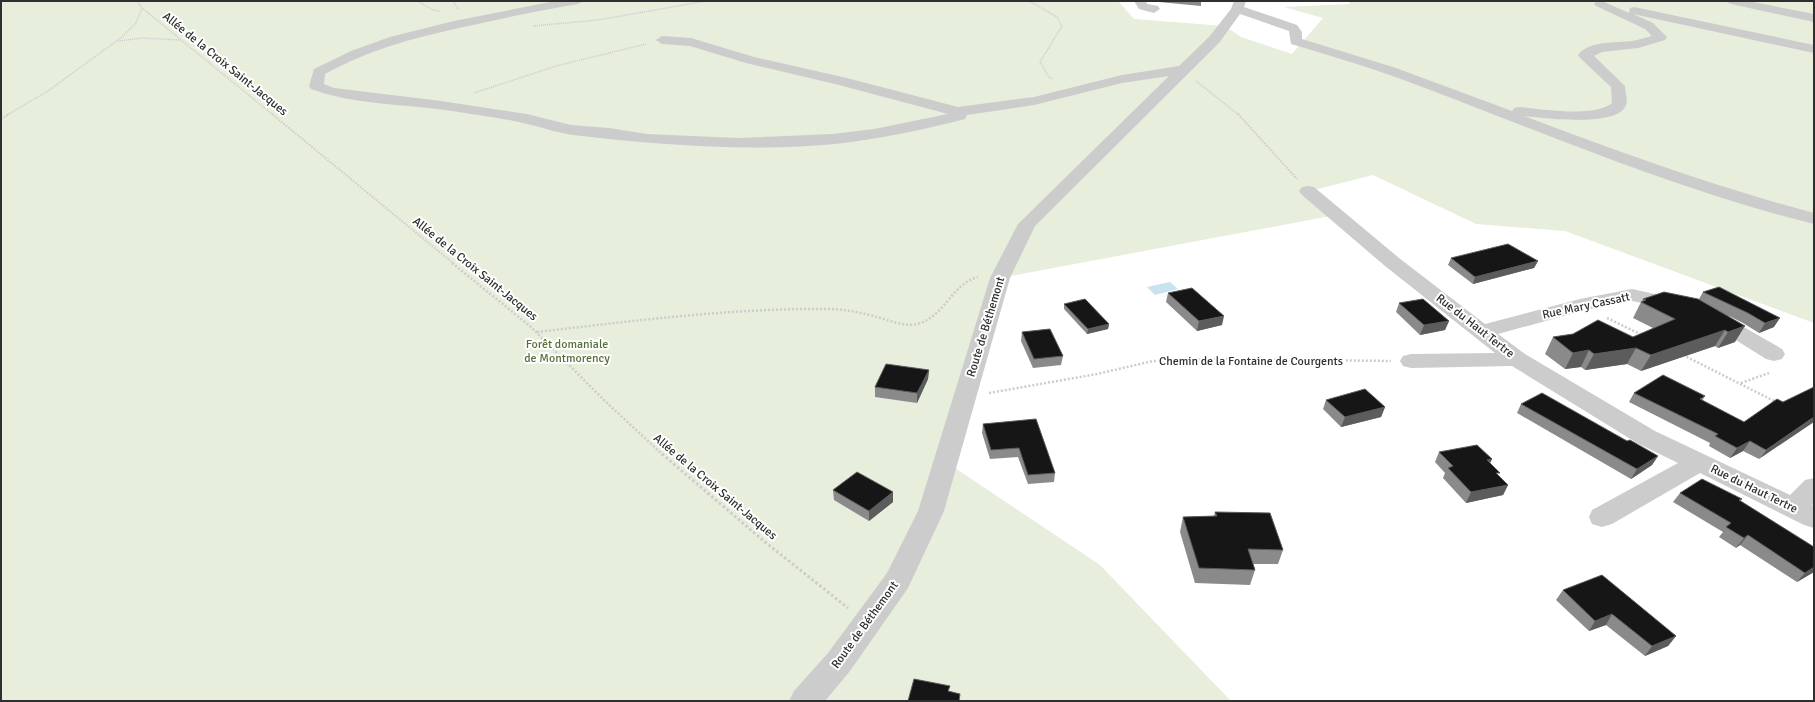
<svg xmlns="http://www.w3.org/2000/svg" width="1815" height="702" font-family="Signika,sans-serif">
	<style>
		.green { fill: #e7eedc }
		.water { fill: #c7e3ef }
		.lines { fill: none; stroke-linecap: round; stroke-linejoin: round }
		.path-far3 { stroke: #ccc; stroke-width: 1.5; stroke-dasharray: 1 1; stroke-linecap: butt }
		.path-far2 { stroke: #ccc; stroke-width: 2; stroke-dasharray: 1.5 1.5; stroke-linecap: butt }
		.path-far1 { stroke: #ccc; stroke-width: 2.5; stroke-dasharray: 2 2; stroke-linecap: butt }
		.path { stroke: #ccc; stroke-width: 3; stroke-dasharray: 2.5 2.5; stroke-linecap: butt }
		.minor { fill: #ccc; fill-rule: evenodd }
		.wall { fill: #8a8a8a }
		.shaded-wall { fill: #5c5c5c }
		.building { fill: #161616; stroke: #5c5c5c }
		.labels { text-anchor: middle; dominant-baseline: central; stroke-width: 4; stroke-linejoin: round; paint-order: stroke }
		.street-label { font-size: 12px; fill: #2f2f2f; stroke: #fff }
		.park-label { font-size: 12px; fill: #576f39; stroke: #fff }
	</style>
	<rect width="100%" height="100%" fill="#fff"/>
	<!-- green -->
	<path class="green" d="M1 1H1118L1134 19 1225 26 1241 37 1292 54 1323 18 1284 7 1350 4 1348 1H1814V323L1565 231 1476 224 1373 175 1310 191 1336 215 1000 278 988 328 949 464 1100 565 1231 701H804L839 662 898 580 931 511 960 411 925 506 866 623 800 701H1Z"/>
	<!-- water -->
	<path class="water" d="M1170 282 1178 289 1155 295 1147 287Z"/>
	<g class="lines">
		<!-- path-far3 -->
		<path class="path-far3" d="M137 1 142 8 273 115
			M418 1 433 10 440 11
			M453 1 458 9
			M1029 1 1057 17 1062 26 1040 62 1049 77 1053 79
			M533 26 598 20 706 1
			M118 41 142 38 181 40
			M1196 81 1239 115
			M474 93 556 66 646 44
			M7 115 48 91 122 37 136 23 142 8"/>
		<!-- path-far2 -->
		<path class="path-far2" d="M272 114 454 264
			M1238 114 1297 179
			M1 119 9 114"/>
		<!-- path-far1 -->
		<path class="path-far1" d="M452 263 531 327 606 402 663 455
			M1607 318 1642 335
			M537 332C633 321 731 308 828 309 843 309 858 312 873 316 886 319 903 327 917 324 945 317 951 284 978 277
			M1683 355 1776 402
			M1741 383 1769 373
			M989 393 1097 374 1153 361 1217 359 1391 361"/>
		<!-- path -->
		<path class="path" d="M662 454 765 542 848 608"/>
		<!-- minor -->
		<path class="minor" d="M555 1H584L578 4C543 10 508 17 473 25 421 36 372 48 325 74L324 84 334 88 441 101 527 114 571 125 609 128 647 134 738 138 833 134 874 129 948 114 839 85 746 63 690 46 662 44 656 40 662 36 691 38 754 57 847 78 958 107 1034 97 1122 75 1179 66 1209 37 1231 9 1234 1H1246L1244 7 1297 25 1302 32V39L1396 68 1512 111 1514 108 1519 107C1542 109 1594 118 1612 103L1611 87 1580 58 1578 55C1590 39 1620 44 1637 40 1642 39 1647 37 1652 36L1645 29 1596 6 1594 4 1596 2H1604L1629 13 1630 8 1634 7 1814 45V53L1633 14 1653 23 1667 37 1665 40 1638 48 1602 52 1594 56 1625 86C1625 91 1628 100 1626 105 1618 128 1543 118 1524 116 1620 152 1715 187 1814 213V224C1672 189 1538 130 1401 79 1365 66 1328 55 1291 44L1289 31 1240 14 1219 43 1035 226 1010 278 944 511 908 588 850 671 825 701H789L794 691 828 653 887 573 918 511 990 278 1018 224 1169 76 1122 83 1034 105 967 115 965 119C923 130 879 139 835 144 747 152 659 145 573 135 557 133 542 127 527 124 503 118 477 115 452 111 406 104 354 105 311 89L309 86 314 69 351 51 390 37 454 21Z
			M1134 1H1146L1147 4 1158 6 1160 9 1154 13 1139 9Z
			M1725 1H1748L1814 14V22L1731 4Z
			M1308 186 1314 187 1399 258 1485 324 1580 299 1632 289 1682 300 1685 304 1682 308 1675 310 1632 301 1582 311 1498 334 1525 354 1655 431 1790 495 1805 480 1814 478V503L1812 505 1814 506V528L1804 525 1700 473 1612 524 1602 527 1592 524 1589 517 1592 510 1678 463 1637 443 1512 366 1411 368 1403 366 1400 361 1403 356 1411 354 1495 353 1385 266 1302 195 1299 191 1302 187Z
			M1714 312 1721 314 1782 349 1785 354 1782 359 1774 361 1766 359 1707 322 1703 318 1707 314Z"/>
	</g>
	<!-- wall -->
	<path class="wall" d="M1159 1H1201V6L1159 2Z
		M1451 258 1538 261 1534 268 1473 284 1448 265Z
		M1719 287 1774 327 1759 333 1743 323 1729 316 1735 342 1718 348 1715 346 1641 371 1627 364 1585 370 1581 367 1565 369 1545 354 1553 337 1573 334 1633 337 1653 328 1633 318 1641 302 1642 301 1643 299H1699L1703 292Z
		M1168 293 1222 325 1197 331 1166 302Z
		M1399 303 1449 321 1445 330 1420 335 1396 312Z
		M1064 304 1109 324 1108 329 1087 334 1064 309Z
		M1022 332 1063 356 1061 365 1033 368 1021 341Z
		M929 370 928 379 917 403 875 397V387Z
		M1814 387 1759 459 1743 451 1730 458 1709 446 1710 443 1629 402 1634 393 1705 396 1702 401 1744 422Z
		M1326 400 1385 407 1381 417 1341 427 1323 409Z
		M1521 404 1658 456 1652 465 1631 479 1517 413Z
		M1036 419 1055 473 1054 482 1028 484 1018 457 990 459 982 433 983 424Z
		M1439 452 1492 459 1490 463 1498 476 1508 485 1503 495 1466 503 1443 478 1445 473 1435 462Z
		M833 490 893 502 869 521 834 500Z
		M1680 493 1742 499 1740 501 1814 547V572L1797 582 1740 545 1736 548 1719 537 1723 532 1673 502Z
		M1215 512 1283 550 1278 564H1253L1255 570 1250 585 1195 583 1180 532 1183 517 1214 516Z
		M1563 590 1676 636 1668 646 1645 656 1606 625 1589 631 1556 600Z"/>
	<!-- shaded-wall -->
	<path class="shaded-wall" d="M1538 261 1534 268 1473 284 1475 277Z
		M1224 316 1222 325 1197 331 1199 321Z
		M1780 318 1774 327 1759 333 1765 323Z
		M1449 321 1445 330 1420 335 1424 325Z
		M1109 324 1108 329 1087 334 1088 329Z
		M1745 326 1735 342 1718 348 1728 332Z
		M1725 330 1715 346 1641 371 1651 355Z
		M1636 348 1627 364 1585 370 1594 354Z
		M1589 350 1581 367 1565 369 1573 353Z
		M929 370 928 379 917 403V393Z
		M1385 407 1381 417 1341 427 1345 417Z
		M1814 417V422L1759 459 1766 450Z
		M1750 441 1743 451 1730 458 1737 448Z
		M1658 456 1652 465 1631 479 1637 469Z
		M1492 459 1487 469V460Z
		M1508 485 1503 495 1466 503 1471 492Z
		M893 492V502L869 521V511Z
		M1748 535 1740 545 1736 548 1744 538Z
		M1814 567V572L1797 582 1805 573Z
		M1612 614 1606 625 1589 631 1595 621Z
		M1676 636 1668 646 1645 656 1652 646Z"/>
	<!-- building -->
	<path class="building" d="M1508 244 1538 261 1475 277 1451 258Z
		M1719 287 1780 318 1765 323 1748 313 1703 292Z
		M1192 288 1224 316 1199 321 1168 293Z
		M1664 292 1698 299 1745 326 1728 332 1725 330 1651 355 1636 348 1594 354 1589 350 1573 353 1553 337 1573 334 1598 320 1633 337 1675 319 1641 302 1646 300 1643 299Z
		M1085 299 1109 324 1088 329 1064 304Z
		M1423 299 1449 321 1424 325 1399 303Z
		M1050 329 1063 356 1034 359 1022 332Z
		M886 364 929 370 917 393 875 387Z
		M1663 375 1705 396 1700 399 1744 422 1777 399 1783 402 1814 387V417L1766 450 1750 441 1737 448 1715 436 1718 434 1634 393Z
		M1365 389 1385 407 1345 417 1326 400Z
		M1542 393 1627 441 1630 440 1658 456 1637 469 1521 404Z
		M1036 419 1055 473 1028 475 1019 448 991 450 983 424Z
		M1477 445 1492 459 1487 460 1500 473H1496L1508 485 1471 492 1448 468 1453 466 1439 452Z
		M857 472 893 492 869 511 833 490Z
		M1702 479 1742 499 1739 500 1814 547V567L1805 573 1748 535 1744 538 1726 527 1731 523 1680 493Z
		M1215 512 1270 513 1283 550 1248 549 1255 570 1199 568 1183 517 1217 516Z
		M1602 575 1676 636 1652 646 1612 614 1595 621 1563 590Z
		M914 679 950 686 948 691 960 694 959 701H908Z"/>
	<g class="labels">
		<!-- street labels -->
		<g class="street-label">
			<text transform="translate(225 64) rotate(39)">Allée de la Croix Saint-Jacques</text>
			<text transform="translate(475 269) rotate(39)">Allée de la Croix Saint-Jacques</text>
			<text transform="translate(1586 306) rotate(-12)">Rue Mary Cassatt</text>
			<text transform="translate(1475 326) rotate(38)">Rue du Haut Tertre</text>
			<text transform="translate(986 327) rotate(-73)">Route de Béthemont</text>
			<text x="1251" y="361">Chemin de la Fontaine de Courgents</text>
			<text transform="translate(715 487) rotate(40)">Allée de la Croix Saint-Jacques</text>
			<text transform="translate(1754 489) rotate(26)">Rue du Haut Tertre</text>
			<text transform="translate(865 625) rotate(-54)">Route de Béthemont</text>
		</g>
		<!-- park labels -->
		<g class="park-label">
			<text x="567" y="344">Forêt domaniale<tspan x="567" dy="14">de Montmorency</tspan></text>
		</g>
	</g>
	<!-- border -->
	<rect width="1815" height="702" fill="none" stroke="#2f2f2f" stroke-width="4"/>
</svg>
